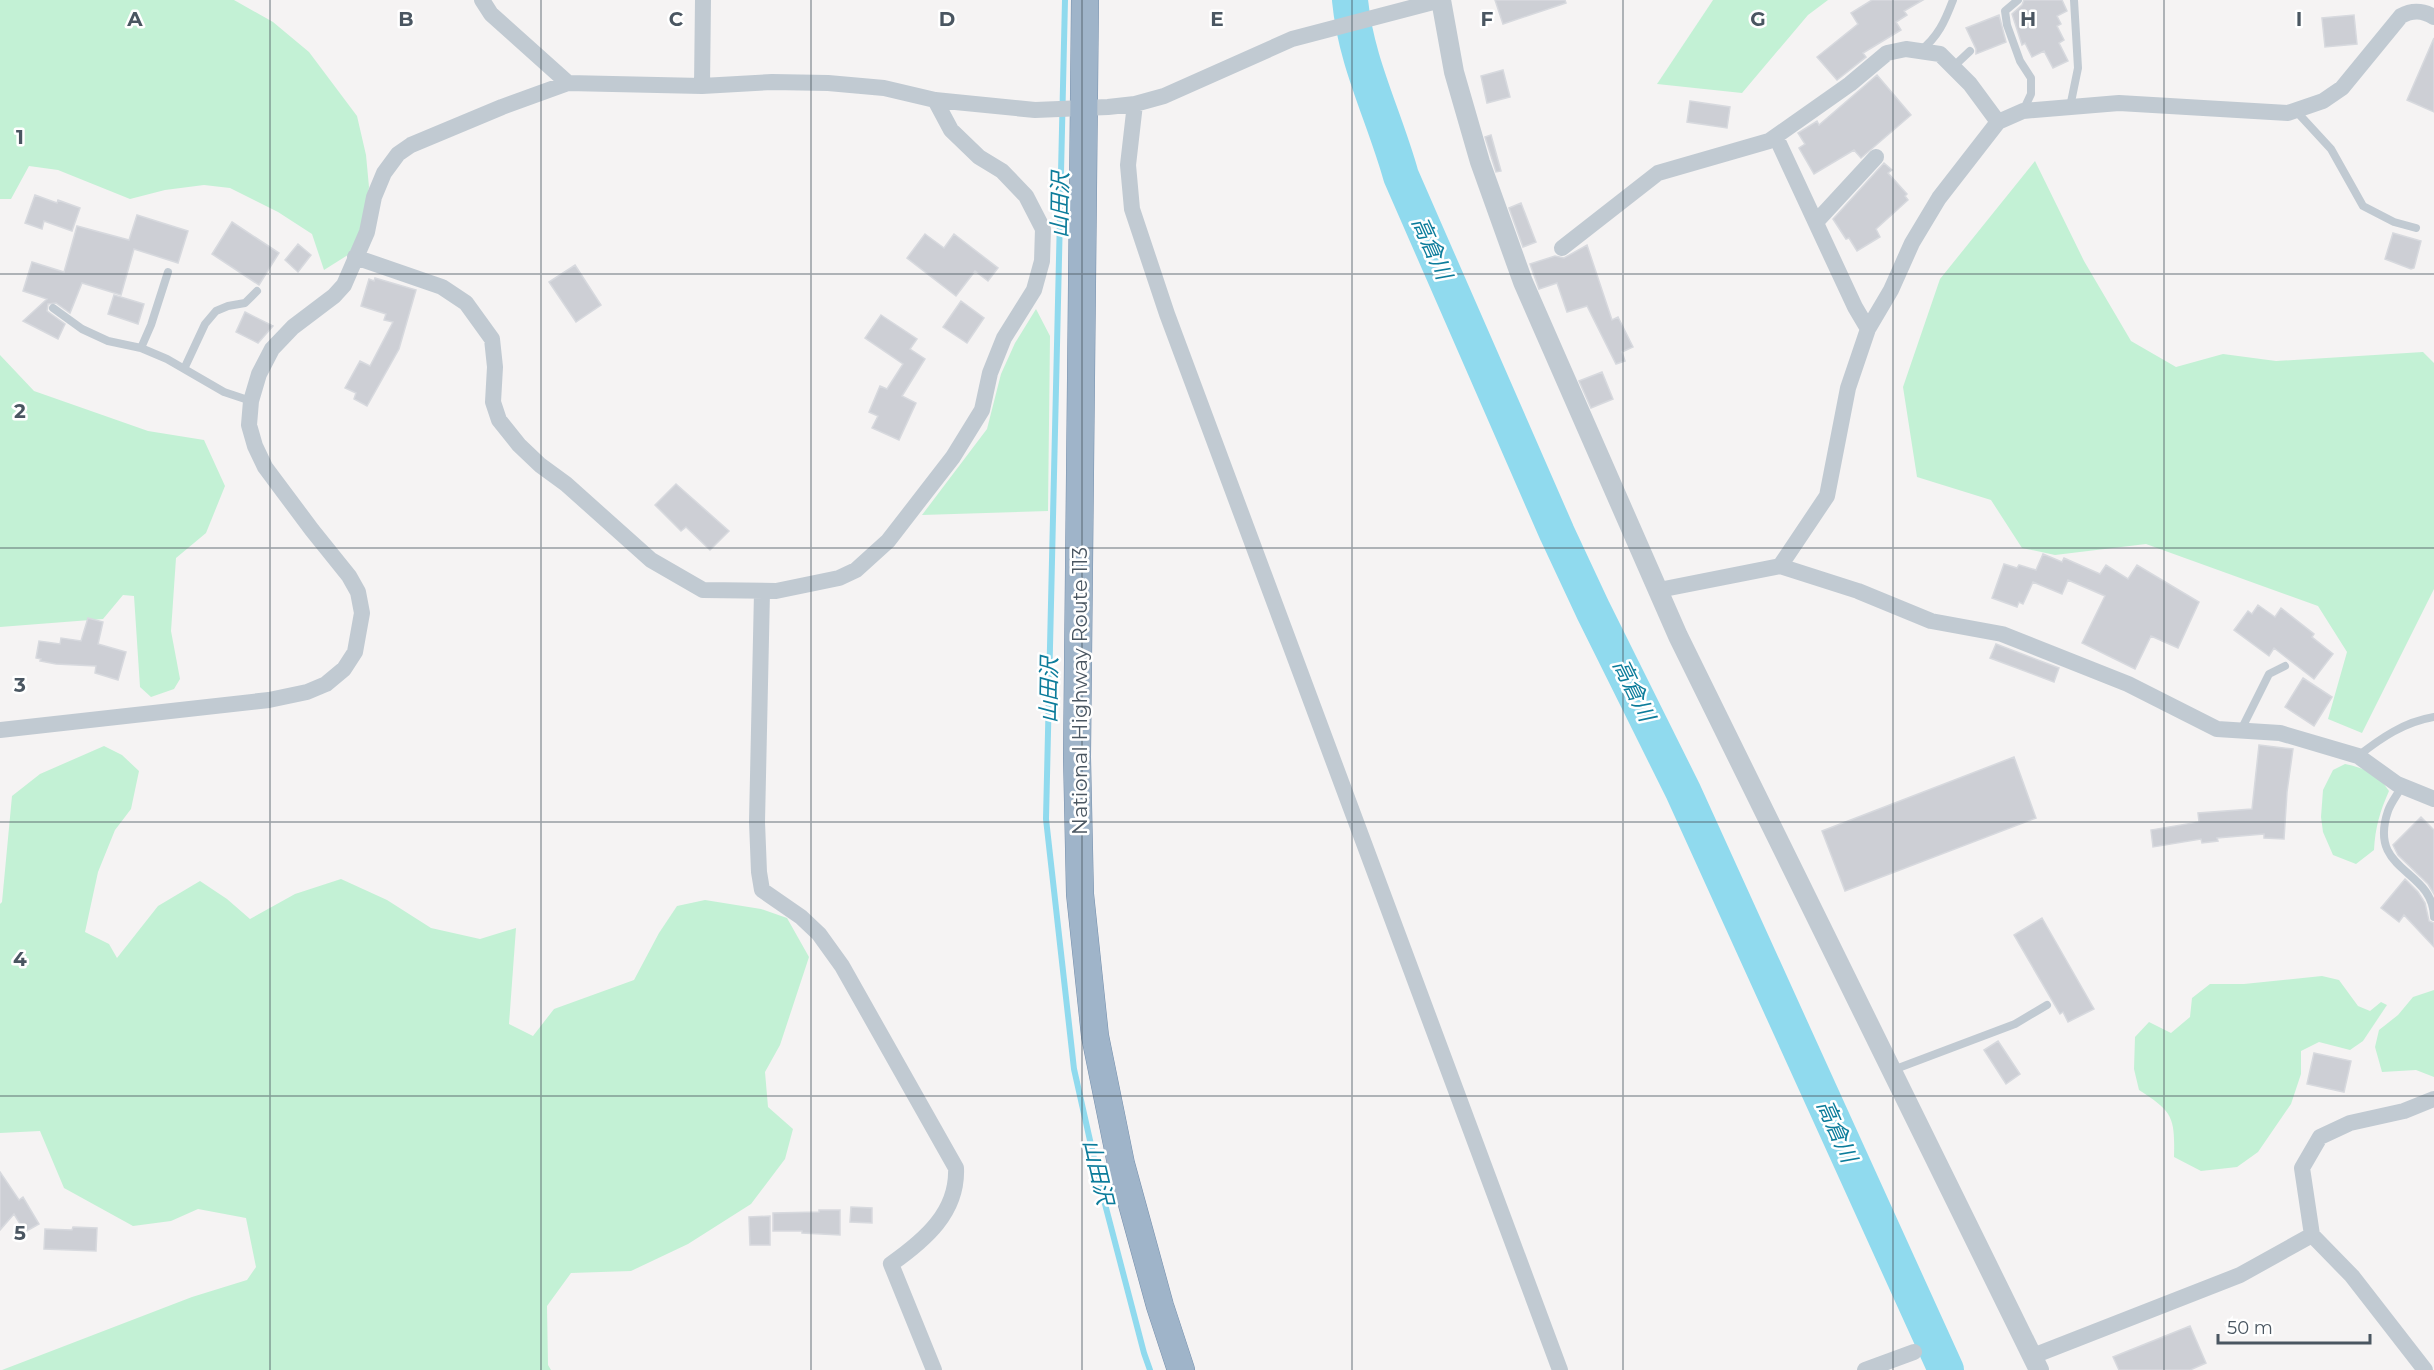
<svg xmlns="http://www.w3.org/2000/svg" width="2434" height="1370" font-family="Montserrat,'Noto Sans JP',sans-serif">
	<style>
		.green { fill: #c3f1d5 }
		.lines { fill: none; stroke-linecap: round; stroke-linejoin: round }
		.stream { stroke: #90daee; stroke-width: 6 }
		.river { stroke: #90daee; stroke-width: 36 }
		.building { fill: #cdcfd5; stroke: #d7d9de; stroke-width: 1.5 }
		.trunk-casing { stroke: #7690ad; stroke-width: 28 }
		.service { stroke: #c1cad2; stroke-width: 8 }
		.minor { stroke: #c1cad2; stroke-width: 16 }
		.tertiary { stroke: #c1cad2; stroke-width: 20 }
		.trunk { stroke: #9fb4c9; stroke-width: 27 }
		.grid { fill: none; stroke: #4a5661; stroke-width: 1.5; stroke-opacity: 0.55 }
		.labels { text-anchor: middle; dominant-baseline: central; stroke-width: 5; stroke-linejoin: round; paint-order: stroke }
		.street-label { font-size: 21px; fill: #4a5661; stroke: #fff }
		.water-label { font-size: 22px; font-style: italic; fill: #0c7c9b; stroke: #fff }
		.grid-label { font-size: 20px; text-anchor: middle; font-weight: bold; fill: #4a5661; stroke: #fff; stroke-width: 5; stroke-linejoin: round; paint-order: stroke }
	</style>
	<rect width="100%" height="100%" fill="#f5f3f3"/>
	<!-- green -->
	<path class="green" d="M0 0H234L273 22 309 52 357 116 366 155 369 187 362 229 351 253 324 270 312 234 278 212 230 188 204 185 165 190 130 199 58 170 29 166 11 199H0Z
		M1713 0H1828L1808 15 1742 93 1657 84Z
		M2035 161 2084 261 2131 341 2176 367 2223 354 2276 361 2423 352 2434 363V589L2362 733 2328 719 2347 652 2318 606 2146 544 2055 555 2022 548 1991 500 1917 477 1903 387 1940 279Z
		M1036 309 1050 336 1048 511 922 515 987 429 1001 374 1015 343Z
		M0 355 34 391 148 431 204 440 225 486 206 533 176 558 171 631 180 679 174 689 151 697 140 687 134 596 123 595 103 619 0 627Z
		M104 746 122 755 139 771 131 809 115 830 98 872 85 932 109 944 117 958 158 906 200 881 227 899 250 919 295 894 341 879 387 900 431 928 480 939 516 928 509 1024 533 1036 554 1009 634 980 659 933 677 906 705 900 761 909 787 918 809 957 780 1045 765 1072 768 1107 793 1129 785 1159 751 1204 688 1244 631 1271 571 1273 547 1306 548 1365 551 1370H2L192 1297 247 1280 256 1267 246 1218 198 1209 171 1221 133 1226 64 1188 40 1131 0 1133V904L2 902 12 796 40 774Z
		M2345 764C2364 768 2378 774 2389 791 2380 811 2375 828 2374 850L2356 864 2333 855 2323 832 2321 817 2323 790 2333 770Z
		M2322 976 2339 980 2358 1006 2370 1011 2381 1002 2387 1005 2363 1041 2350 1050 2319 1042 2301 1051V1074L2291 1104 2258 1152 2237 1167 2201 1171 2174 1157C2175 1117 2173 1112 2139 1090L2134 1069 2135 1037 2149 1022 2171 1033 2190 1017 2192 998 2210 984H2244Z
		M2434 990V1077L2416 1070 2382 1072 2375 1047 2379 1030 2398 1015 2413 997Z"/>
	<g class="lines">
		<!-- stream -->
		<path class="stream" d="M1065 0 1046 819 1074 1069 1100 1185 1144 1353 1150 1370"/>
		<!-- river -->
		<path class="river" d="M1350 0C1356 63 1384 115 1401 176L1557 533 1593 610 1683 791 1946 1370"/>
	</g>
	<!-- building -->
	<path class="building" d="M1495 0H1565L1566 3 1503 24Z
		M1872 0H1923L1904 11 1907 15 1896 22 1901 30 1863 53 1866 57 1837 80 1817 57 1858 24 1851 13Z
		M2024 0H2062L2067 11 2057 16 2061 24 2057 26 2064 40 2059 43 2068 61 2053 68 2044 51 2032 57 2025 43 2022 45 2012 14 2022 5Z
		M1999 15 2006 42 1976 54V49L1966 28Z
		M2354 15 2357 44 2325 47 2322 18Z
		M2434 38V112L2407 100Z
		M1503 70 1510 97 1487 103 1481 76Z
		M1877 75 1911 115 1861 158 1854 150 1814 174 1799 148 1805 144 1798 133 1817 121 1819 125Z
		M1690 101 1730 107 1727 128 1687 122Z
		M1491 135 1501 171 1496 172 1485 137Z
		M1884 163 1892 170 1888 173 1907 194 1905 196 1908 200 1876 229 1880 237 1857 251 1849 238 1846 239 1833 219Z
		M35 195 57 203 58 200 80 208 72 231 44 221 42 229 25 223Z
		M1521 203 1536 242 1523 247 1509 208Z
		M137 215 188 231 178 263 134 249 121 295 82 283 70 313 56 303 48 304 47 311 65 324 58 339 23 321 47 299 23 291 32 262 64 272 77 226 129 240Z
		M232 222 279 253 259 285 212 254Z
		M2393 233 2421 241 2414 268 2411 269 2385 259Z
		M925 234 944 248 954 234 998 268 988 281 975 271 956 296 907 258Z
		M298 244 311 255 298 272 285 260Z
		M1587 245 1612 320 1618 317 1633 347 1622 352 1625 361 1616 364 1587 306 1567 312 1557 283 1539 289 1530 264 1555 256 1564 258Z
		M575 265 601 305 576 322 549 282Z
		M375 278 416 290 399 349 367 406 354 399 356 393 345 388 360 361 370 366 393 322 384 320 386 314 361 306 369 279 374 281Z
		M114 295 144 304 138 324 108 314Z
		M961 301 984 318 967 343 943 327Z
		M245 312 273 326 258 343 236 332Z
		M881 315 917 339 910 349 925 359 902 396 916 403 899 440 872 428 878 416 869 412 880 386 887 389 903 364 865 338Z
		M1602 372 1613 399 1591 408 1579 381Z
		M676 484 729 531 710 550 686 527 681 531 655 505Z
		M2043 554 2062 562 2064 558 2100 574 2106 565 2128 579 2137 565 2199 602 2178 648 2151 636 2135 669 2082 643 2105 596 2068 580 2062 594 2033 582 2023 604 2019 602 2017 607 1992 598 2004 564 2017 568 2019 565 2036 570Z
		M2258 605 2275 617 2281 608 2314 634 2312 637 2333 654 2314 679 2274 648 2269 656 2234 630 2248 611 2252 614Z
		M88 618 103 622 98 644 126 652 118 680 95 673 96 666 56 664 40 661 41 659 36 658 39 641 60 644 61 638 81 641Z
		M1996 644 2059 668 2054 682 1990 658Z
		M2303 678 2332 697 2314 726 2285 707Z
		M2259 745 2293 749 2287 792 2284 839 2264 838V834L2217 838 2218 841 2202 843 2201 839 2153 847 2151 830 2199 822 2198 813 2252 809Z
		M2014 757 2036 818 1845 891 1822 831Z
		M2421 817 2434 830V894L2428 884 2398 855 2393 845Z
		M2405 879 2418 892 2425 903 2429 921 2434 923V947L2404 915 2399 922 2381 908Z
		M2042 918 2094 1009 2068 1022 2063 1012 2060 1014 2014 935Z
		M1998 1041 2020 1074 2006 1084 1984 1050Z
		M2314 1053 2351 1061 2344 1092 2307 1084Z
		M0 1172 19 1200 23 1197 39 1224 25 1232 14 1214 0 1230Z
		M851 1207 872 1208V1223L850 1222Z
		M819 1210H840V1235L802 1233V1231H773V1213L819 1212Z
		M770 1216V1245H750L749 1217Z
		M73 1227 97 1228 96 1251 44 1249 45 1229 72 1230Z
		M2190 1326 2206 1363 2190 1370H2119L2113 1357Z"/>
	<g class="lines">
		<defs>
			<path id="trunk" d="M1085 0 1077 757 1080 894 1095 1036 1121 1164 1160 1306 1181 1370"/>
		</defs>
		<!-- trunk casing -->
		<use href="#trunk" class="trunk-casing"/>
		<!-- service -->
		<path class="service" d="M2018 0 2005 11 2007 25 2020 61 2031 78V94L2023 111
			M1920 51C1938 37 1945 21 1953 0
			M1953 67 1970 51
			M2070 107 2078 68 2074 0
			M2296 111 2331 149 2363 206 2394 222 2416 228
			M53 308 82 329 108 341 141 348 167 359 224 392 251 401
			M141 348 151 325 168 272
			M184 369 205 324 216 311 228 306 245 303 257 291
			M2241 730 2269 674 2285 666
			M2358 756C2381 738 2404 722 2434 717
			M2402 786C2398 794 2391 802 2388 811 2367 873 2433 868 2434 917
			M1893 1070 2015 1024 2047 1005"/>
		<!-- minor -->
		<path class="minor" d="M482 0 491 14 568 83
			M702 86 703 0
			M1135 104 1128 165 1132 209 1167 314 1560 1370
			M1776 137 1855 307 1868 329
			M1816 222 1876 157
			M1562 248 1658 173 1769 141 1850 84 1887 53 1906 49 1940 54 1970 84 1998 122
			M355 257 442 287 466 303 492 339 495 367 493 402 499 420 519 445 540 465 566 484 651 560 703 590 776 591 839 578 856 570 888 541 953 457 982 410 990 373 1004 338 1034 290 1042 261 1043 229 1026 196 1002 171 979 157 951 130 935 100
			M1780 566 1827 496 1848 388 1868 329 1891 290 1912 243 1939 198 1998 122 2023 111 2119 103 2288 113 2323 101 2342 88 2401 16C2412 10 2422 10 2434 17
			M1659 590 1780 566 1858 591 1931 621 2002 634 2128 684 2217 729 2280 733 2358 756 2397 784 2434 799
			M762 592 757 822 759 872 762 890 801 917 819 934 842 966 956 1168C958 1212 925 1240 891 1264L934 1370
			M0 730 269 700 307 692 326 684 344 669 355 652 362 613 358 592 349 576 312 530 265 467 255 446 249 425 251 401 259 374 272 349 293 327 334 296 344 285 367 232 374 197 384 173 398 154 411 145 502 107 568 83 702 86 772 82 828 83 884 88 935 100 1035 110 1108 107 1135 104 1164 96 1292 39 1441 0
			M2033 1356 2240 1275 2312 1235
			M1865 1370 1914 1352
			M2425 1370 2352 1276 2312 1235 2302 1168 2320 1137 2350 1123 2404 1111 2434 1099"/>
		<!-- tertiary -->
		<path class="tertiary" d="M1441 0 1454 72 1480 162 1523 282 1678 636 2039 1370"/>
		<!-- trunk -->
		<use href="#trunk" class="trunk"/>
	</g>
	<!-- grid -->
	<path class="grid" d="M270 0V1370M541 0V1370M811 0V1370M1082 0V1370M1352 0V1370M1623 0V1370M1893 0V1370M2164 0V1370M0 274H2434M0 548H2434M0 822H2434M0 1096H2434"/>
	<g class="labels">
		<!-- street labels -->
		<g class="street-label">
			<text transform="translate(1079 691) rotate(-90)">National Highway Route 113</text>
		</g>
		<!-- water labels -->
		<g class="water-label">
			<text transform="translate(1060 205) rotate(-89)">山田沢</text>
			<text transform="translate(1432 248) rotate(66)">高倉川</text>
			<text transform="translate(1049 690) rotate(-89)">山田沢</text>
			<text transform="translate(1634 690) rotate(64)">高倉川</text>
			<text transform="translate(1837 1131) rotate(66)">高倉川</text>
			<text transform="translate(1098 1172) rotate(77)">山田沢</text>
		</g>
	</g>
	<g class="grid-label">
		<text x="135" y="26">A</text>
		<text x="406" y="26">B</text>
		<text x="676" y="26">C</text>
		<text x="947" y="26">D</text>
		<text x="1217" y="26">E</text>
		<text x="1487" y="26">F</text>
		<text x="1758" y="26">G</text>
		<text x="2028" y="26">H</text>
		<text x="2299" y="26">I</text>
		<text x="20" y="144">1</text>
		<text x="20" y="418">2</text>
		<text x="20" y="692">3</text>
		<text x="20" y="966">4</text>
		<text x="20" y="1240">5</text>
	</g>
	<!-- scale -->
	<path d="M2218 1334v9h152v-9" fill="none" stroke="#4a5661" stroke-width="3"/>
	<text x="2227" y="1334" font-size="18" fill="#4a5661" stroke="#ffffff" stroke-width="4.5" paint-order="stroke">50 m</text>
</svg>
